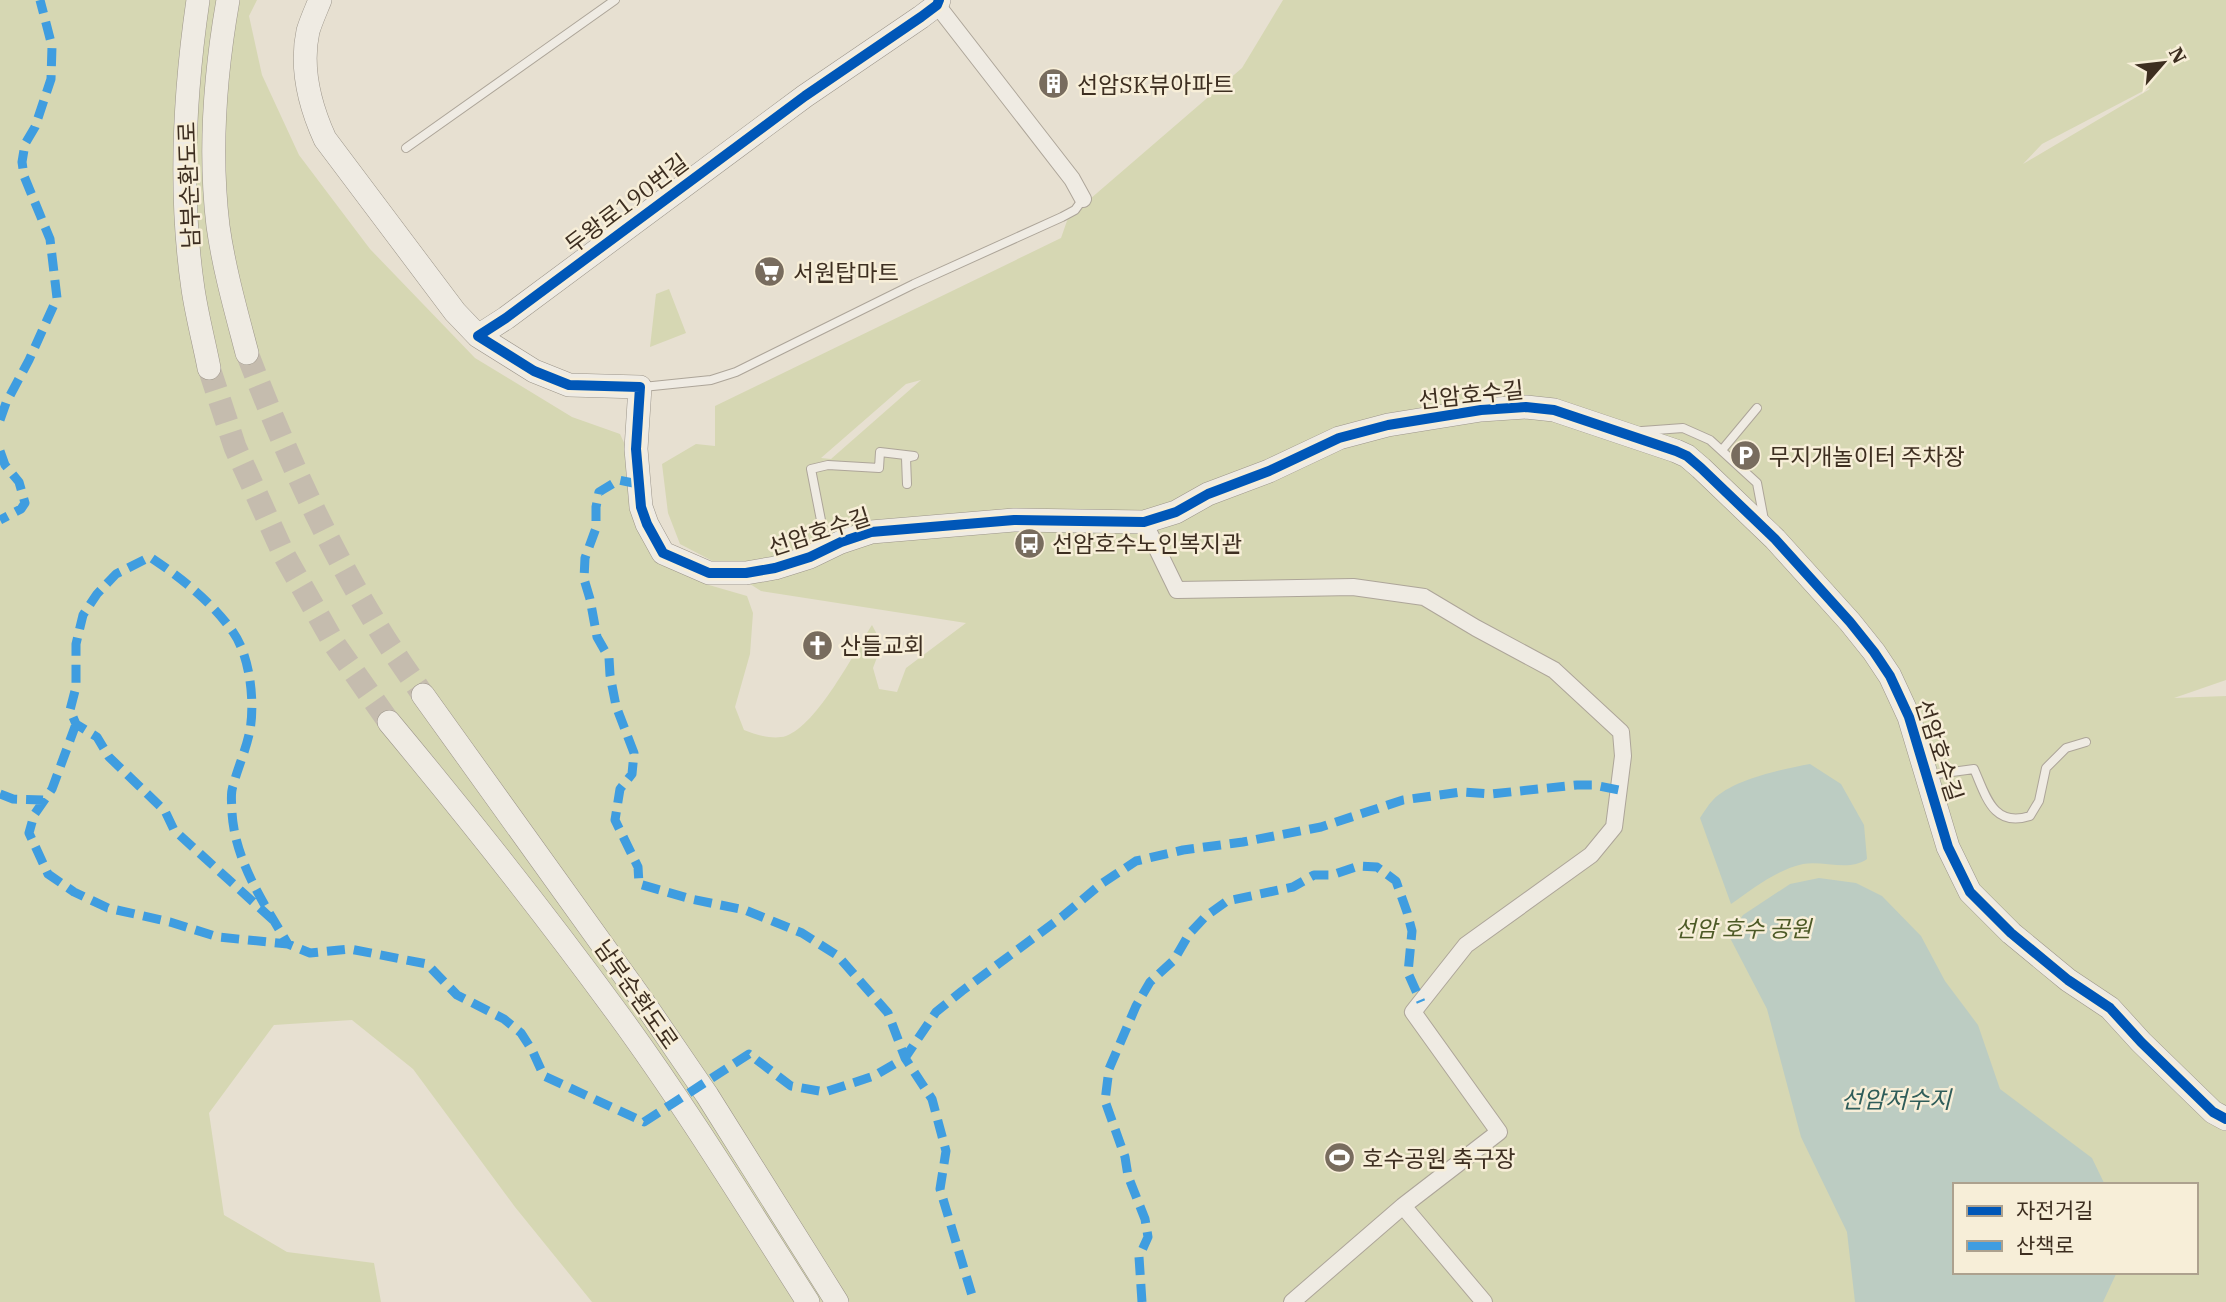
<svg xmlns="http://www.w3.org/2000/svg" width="2226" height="1302" font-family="'IBM Plex Serif','Noto Sans KR',serif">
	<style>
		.green { fill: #d6d7b3; fill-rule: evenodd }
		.water { fill: #bcccc2 }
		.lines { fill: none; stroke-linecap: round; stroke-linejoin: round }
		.secondary-tunnel { stroke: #c5bcae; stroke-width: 23; stroke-dasharray: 23 11; stroke-linecap: butt }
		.lane-casing { stroke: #ada599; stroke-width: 10 }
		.street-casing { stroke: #ada599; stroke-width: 18 }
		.secondary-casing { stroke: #9c958a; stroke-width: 24 }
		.lane { stroke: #efebe3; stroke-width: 8 }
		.street { stroke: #efebe3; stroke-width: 16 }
		.secondary { stroke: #efebe3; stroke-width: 23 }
		.quiet { stroke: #3f9de0; stroke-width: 9; stroke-dasharray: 18 9; stroke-linecap: butt }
		.cycleway-casing { stroke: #f7eed8; stroke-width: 15 }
		.cycleway { stroke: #0057b8; stroke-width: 10 }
		.labels { text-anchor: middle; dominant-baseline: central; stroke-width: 5; stroke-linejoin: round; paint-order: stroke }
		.poi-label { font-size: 23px; fill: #3d2e20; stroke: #f7eed8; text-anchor: start }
		.street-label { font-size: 23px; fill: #3d2e20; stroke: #f7eed8 }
		.park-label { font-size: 23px; font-style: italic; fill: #4d5a26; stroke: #f7eed8 }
		.water-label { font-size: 24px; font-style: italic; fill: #2f5d5a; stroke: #f7eed8 }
	</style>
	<rect width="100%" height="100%" fill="#e7e0d1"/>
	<!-- green -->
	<path class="green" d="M0 0H257L249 16 262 75 299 155 370 249 475 358 572 417 620 434 632 460 665 565 709 585 747 596 753 613 750 654 735 707 744 730C756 735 773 740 786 736 818 724 853 654 872 625L882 644 873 668 879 689 897 692 906 668 966 623 761 591 720 565 680 544 668 513 662 464 696 444 715 446V406L1061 238 1068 218 1242 68 1283 0H2226V680L2174 698 2226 696V1302H592L515 1207 413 1069 352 1020 274 1025 209 1113 224 1215 287 1252 374 1263 381 1302H0ZM2149 88 2150 89 2023 164 2042 144ZM921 380 831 459 821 458 906 384ZM1955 1185H2196V1272H1955Z
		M669 289 686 333 650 347 656 294Z"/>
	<!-- water -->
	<path class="water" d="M1810 764 1841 784 1864 825 1867 859C1849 872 1823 860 1803 864 1776 870 1753 889 1731 904L1700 818C1704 812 1708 805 1713 800 1733 779 1783 769 1810 764Z
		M1819 878 1856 883 1882 896 1921 936 1945 981 1978 1025 2000 1089 2092 1158 2105 1185H1955V1272H2117L2103 1302H1855L1847 1232 1801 1137 1767 1009 1729 936 1743 915 1790 884Z"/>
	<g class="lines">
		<!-- secondary-tunnel -->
		<path class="secondary-tunnel" d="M247 353C282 444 322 535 373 619 388 645 406 670 423 695
			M209 368 235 447 284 555 335 645 389 722"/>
		<defs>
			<path id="lane" d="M406 148 615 0
				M643 387 711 380 736 372 914 284 1062 217 1075 210 1083 199
				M1642 431 1683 428 1710 440 1757 483 1764 520
				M1722 450 1757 408
				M826 546 811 469 828 465 879 468 880 452 914 456 906 458 907 484
				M1930 775 1974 769C1986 796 1993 828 2030 816L2039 801 2046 768 2066 748 2086 742"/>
			<path id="street" d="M937 5 1072 179 1083 199
				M1144 522 1177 590 1353 587 1424 597 1476 628 1554 670 1621 732 1623 756 1614 827 1591 855 1466 945 1413 1012 1499 1132 1403 1206 1292 1302
				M1403 1206 1484 1302"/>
			<path id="secondary" d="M198 0C184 96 179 193 193 289 197 316 204 342 209 368
				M228 0C215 74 209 151 218 226 224 269 236 311 247 353
				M320 0C316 10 311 21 308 31 300 68 310 106 325 139L455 312 478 336
				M939 0 937 5 921 17 805 96 506 318 478 336 534 371 569 385 640 387 636 449 641 507 647 524 663 553 709 573H746L775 568 810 557 841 542 871 532 1014 520 1144 522 1176 512 1208 494 1269 471 1339 438 1388 425 1481 410 1526 407 1554 410 1676 451 1687 456 1701 468 1775 539 1850 622 1874 652 1890 676 1909 717 1948 847 1970 892 2011 933 2068 980 2110 1008 2141 1042 2213 1112 2226 1119
				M423 695 642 1000 707 1095 837 1302
				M389 722C468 817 545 914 618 1014 686 1107 746 1205 808 1302"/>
		</defs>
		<!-- lane casing -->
		<use href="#lane" class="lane-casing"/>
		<!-- street casing -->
		<use href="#street" class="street-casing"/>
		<!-- secondary casing -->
		<use href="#secondary" class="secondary-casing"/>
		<!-- lane -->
		<use href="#lane" class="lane"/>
		<!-- street -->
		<use href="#street" class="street"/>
		<!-- secondary -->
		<use href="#secondary" class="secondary"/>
		<!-- quiet -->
		<path class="quiet" d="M0 420 6 403 29 360 57 298 50 239 24 176 22 162 25 144 35 127 51 79 52 46 40 0
			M0 451 5 465 19 482 25 503 21 509 0 520
			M638 484 619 480 599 492 596 507V528L585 558 584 579 590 599 597 637 609 658 610 675 616 706 634 753 632 774 620 789 615 820 638 867 639 884 691 899 745 910 802 933 838 956 888 1013 905 1058 932 1099 946 1151 940 1189 974 1302
			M76 724 52 789 34 815 29 833 48 874 74 892 108 908 170 922 218 937 288 944 310 953 350 949 427 964 457 995 504 1019 521 1033 532 1050 544 1076 644 1122 749 1054 791 1086 825 1092 874 1076 905 1058 936 1012 962 991 1063 916 1101 884 1136 861 1183 850 1243 842 1321 827 1403 800 1461 792 1491 794 1577 785H1594L1619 790
			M0 794 13 799 43 800
			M273 920 174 830 165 811 109 757 97 737 76 724 70 710 76 687V644L83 615 97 594 116 574 150 557C180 577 212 602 233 632 250 656 255 701 250 730 246 750 238 767 233 786 230 794 232 804 232 813 235 861 264 904 288 944
			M1142 1302 1139 1257 1148 1237 1145 1219 1128 1176 1125 1157 1105 1101 1109 1069 1136 1006 1150 982 1174 960 1189 934 1206 916 1227 901 1293 887 1314 875H1332L1359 866 1377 867 1396 881 1407 912 1412 931 1408 973 1421 1002"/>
		<defs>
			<path id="cycleway" d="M939 0 937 5 921 17 805 96 506 318 478 336 534 371 569 385 640 387 636 449 641 507 647 524 663 553 709 573H746L775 568 810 557 841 542 871 532 1014 520 1144 522 1176 512 1208 494 1269 471 1339 438 1388 425 1481 410 1526 407 1554 410 1676 451 1687 456 1701 468 1775 539 1850 622 1874 652 1890 676 1909 717 1948 847 1970 892 2011 933 2068 980 2110 1008 2141 1042 2213 1112 2226 1119"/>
		</defs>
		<!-- cycleway casing -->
		<use href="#cycleway" class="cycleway-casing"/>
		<!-- cycleway -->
		<use href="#cycleway" class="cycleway"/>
	</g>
	<!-- icons -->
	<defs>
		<symbol id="building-disc" viewBox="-11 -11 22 22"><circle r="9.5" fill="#786c5e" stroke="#f7eed8"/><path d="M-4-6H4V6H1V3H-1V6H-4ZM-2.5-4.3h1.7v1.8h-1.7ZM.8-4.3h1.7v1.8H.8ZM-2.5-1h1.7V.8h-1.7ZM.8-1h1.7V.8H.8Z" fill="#fff"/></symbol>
		<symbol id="supermarket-disc" viewBox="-11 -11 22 22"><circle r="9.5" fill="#786c5e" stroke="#f7eed8"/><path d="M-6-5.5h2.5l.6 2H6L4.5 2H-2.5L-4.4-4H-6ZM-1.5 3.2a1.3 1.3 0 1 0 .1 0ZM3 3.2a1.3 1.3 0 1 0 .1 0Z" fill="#fff"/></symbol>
		<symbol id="parking-disc" viewBox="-11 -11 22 22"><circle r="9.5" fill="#786c5e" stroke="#f7eed8"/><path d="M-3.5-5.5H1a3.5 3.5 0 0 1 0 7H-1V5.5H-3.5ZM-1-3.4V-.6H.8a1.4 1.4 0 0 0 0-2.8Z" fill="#fff"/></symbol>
		<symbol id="bus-disc" viewBox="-11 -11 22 22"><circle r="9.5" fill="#786c5e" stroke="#f7eed8"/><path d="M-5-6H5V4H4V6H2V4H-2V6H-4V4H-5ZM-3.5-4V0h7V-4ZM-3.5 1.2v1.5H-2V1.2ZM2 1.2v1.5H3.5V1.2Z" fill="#fff"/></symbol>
		<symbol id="church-disc" viewBox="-11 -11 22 22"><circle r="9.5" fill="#786c5e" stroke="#f7eed8"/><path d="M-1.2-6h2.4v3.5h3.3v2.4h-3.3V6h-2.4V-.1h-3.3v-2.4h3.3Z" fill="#fff"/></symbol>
		<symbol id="stadium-disc" viewBox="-11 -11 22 22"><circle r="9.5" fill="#786c5e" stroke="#f7eed8"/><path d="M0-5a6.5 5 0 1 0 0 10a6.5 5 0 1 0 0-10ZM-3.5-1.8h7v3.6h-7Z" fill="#fff"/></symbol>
	</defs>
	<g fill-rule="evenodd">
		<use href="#building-disc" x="1036" y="66" width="35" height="35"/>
		<use href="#supermarket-disc" x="752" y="254" width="35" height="35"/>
		<use href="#parking-disc" x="1728" y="438" width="35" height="35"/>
		<use href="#bus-disc" x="1012" y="526" width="35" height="35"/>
		<use href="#church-disc" x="800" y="628" width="35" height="35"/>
		<use href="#stadium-disc" x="1322" y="1140" width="35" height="35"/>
	</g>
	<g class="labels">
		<!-- poi labels -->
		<g class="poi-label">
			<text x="1077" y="84">선암SK뷰아파트</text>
			<text x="793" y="272">서원탑마트</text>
			<text x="1769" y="456">무지개놀이터 주차장</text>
			<text x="1052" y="543">선암호수노인복지관</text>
			<text x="840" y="645">산들교회</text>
			<text x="1362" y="1158">호수공원 축구장</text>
		</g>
		<!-- street labels -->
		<g class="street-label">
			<text transform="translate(188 185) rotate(-92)">남부순환도로</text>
			<text transform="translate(626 203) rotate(-37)">두왕로190번길</text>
			<text transform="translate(1471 394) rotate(-6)">선암호수길</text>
			<text transform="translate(819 531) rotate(-18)">선암호수길</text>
			<text transform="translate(1940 750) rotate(72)">선암호수길</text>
			<text transform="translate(637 994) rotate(55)">남부순환도로</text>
		</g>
		<!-- park labels -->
		<g class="park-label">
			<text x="1743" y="928">선암 호수 공원</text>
		</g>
		<!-- water labels -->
		<g class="water-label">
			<text x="1896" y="1099">선암저수지</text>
		</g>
	</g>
	<!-- legend -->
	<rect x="1953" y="1183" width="245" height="91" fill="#f7eed8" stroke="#ada18e" stroke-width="2"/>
	<rect x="1967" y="1206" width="35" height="10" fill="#0057b8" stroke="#ada18e" stroke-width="2"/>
	<text x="2016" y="1218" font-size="21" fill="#3d2e20">자전거길</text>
	<rect x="1967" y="1241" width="35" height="10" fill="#3f9de0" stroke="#ada18e" stroke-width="2"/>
	<text x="2016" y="1253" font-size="21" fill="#3d2e20">산책로</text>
	<!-- north arrow -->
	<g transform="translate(2163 63) rotate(62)" stroke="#f7eed8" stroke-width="5" paint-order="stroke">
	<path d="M0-5L12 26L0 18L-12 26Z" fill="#3d2e20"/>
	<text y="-10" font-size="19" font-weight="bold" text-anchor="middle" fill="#3d2e20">N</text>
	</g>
</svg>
